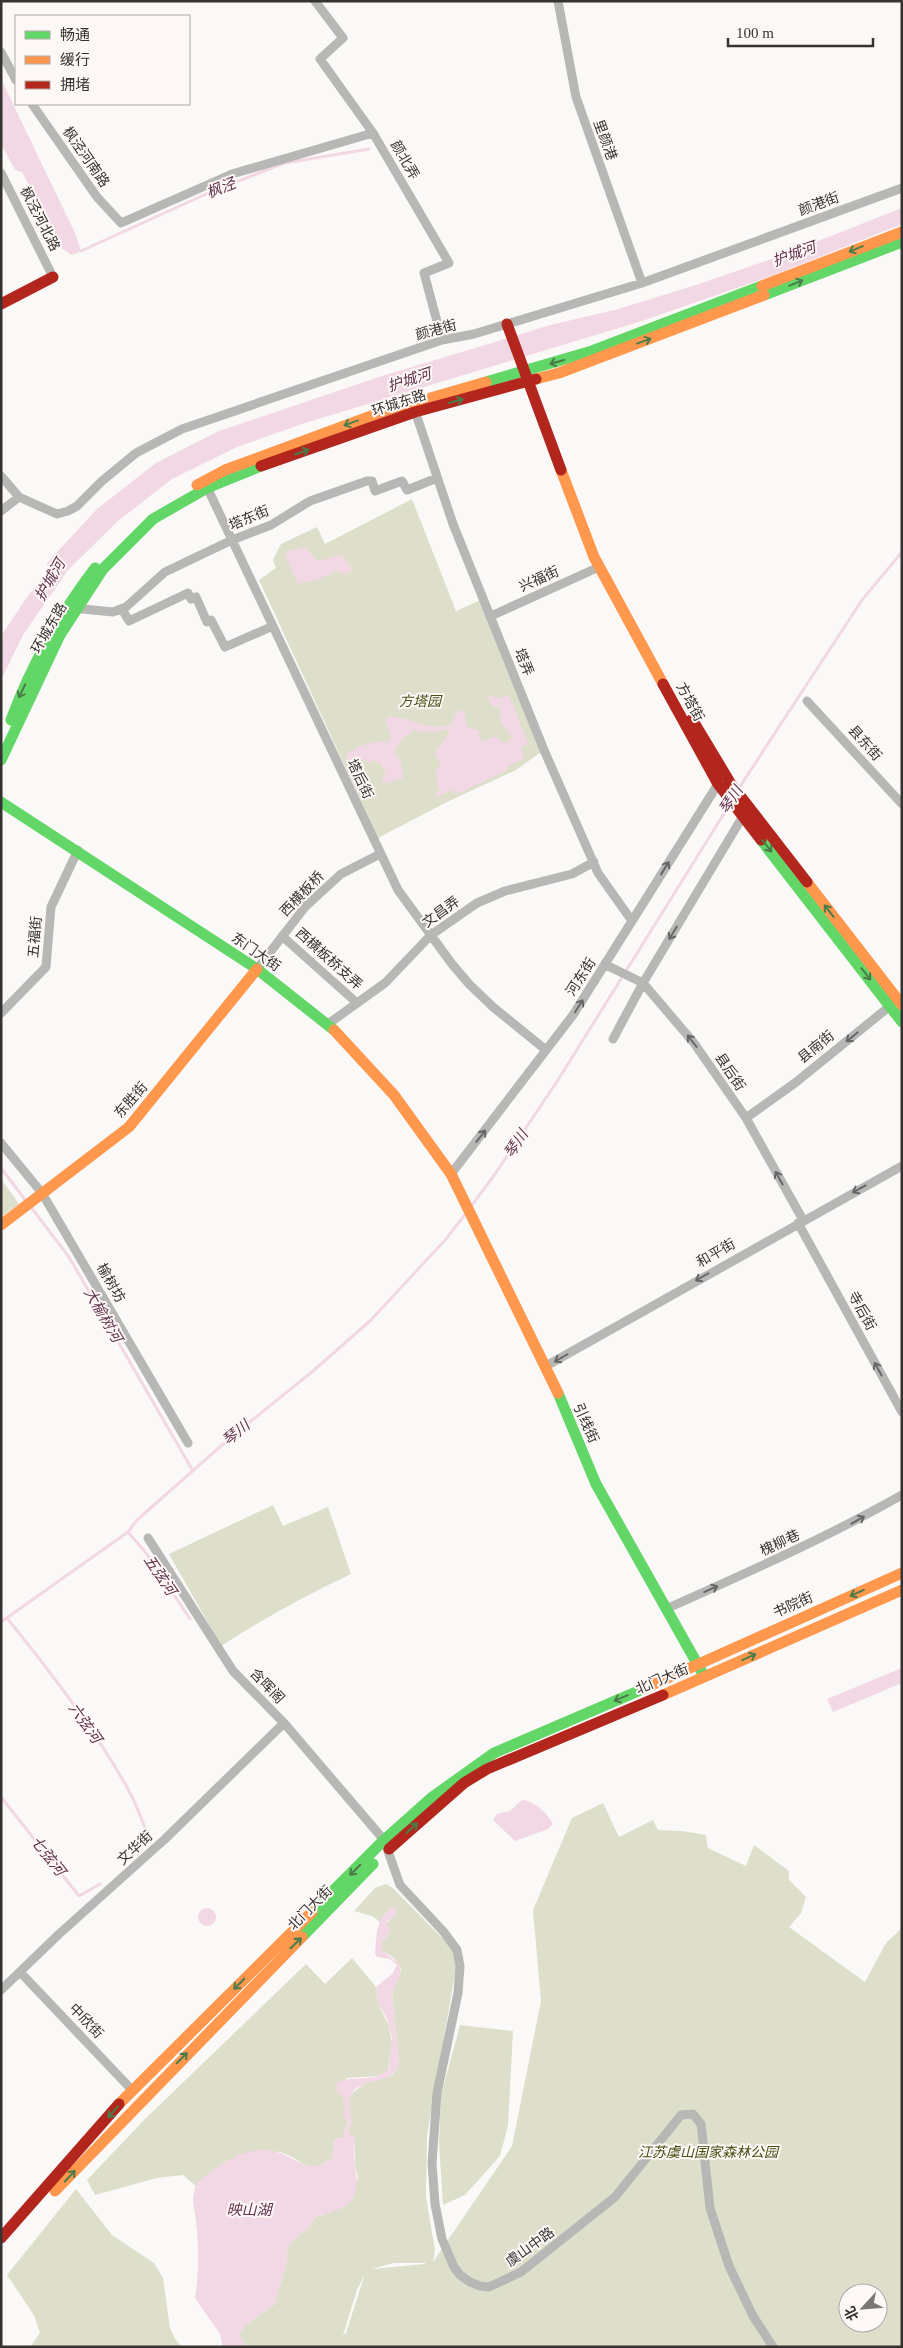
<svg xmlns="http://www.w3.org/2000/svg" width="903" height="2348" font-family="'Times New Roman','Noto Sans SC',serif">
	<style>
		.green { fill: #dddfcb; fill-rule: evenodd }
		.water { fill: #f2d7e4 }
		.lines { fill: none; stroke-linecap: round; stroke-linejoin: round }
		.stream { stroke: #f2d7e4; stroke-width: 3 }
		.street { stroke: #b7b7b6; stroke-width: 9 }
		.fast { stroke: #63d668; stroke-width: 11 }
		.slow { stroke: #ff974d; stroke-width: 11 }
		.jam { stroke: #b3261e; stroke-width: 11 }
		.oneway { stroke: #4a7c4a }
		.oneway2 { stroke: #696766 }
		.labels { text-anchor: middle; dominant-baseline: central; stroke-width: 4; stroke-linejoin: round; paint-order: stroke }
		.street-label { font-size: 14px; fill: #353231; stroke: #fdf8f5 }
		.park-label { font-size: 14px; font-style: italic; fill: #494e13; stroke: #fdf8f5 }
		.water-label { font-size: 15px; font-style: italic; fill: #62324f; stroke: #fdf8f5 }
	</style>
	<rect width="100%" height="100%" fill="#fbf9f7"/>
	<!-- green -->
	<path class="green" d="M412 499 456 611 483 599 544 750 516 770 445 803 378 838 259 580 276 568 273 560 281 544 317 527 325 544Z
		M1 1179 19 1204 1 1217Z
		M273 1505 283 1526 328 1507 351 1574C306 1595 263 1619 221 1646L169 1554Z
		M603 1803 619 1837 653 1820 658 1830 682 1831 706 1835 708 1848 746 1866 754 1845 789 1871V1880L806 1897 801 1913 789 1927 865 1982 886 1943 902 1928V2347H247L238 2334 248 2323 274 2305 286 2265 287 2249 291 2242 309 2227 314 2218 343 2207 358 2177 355 2166 354 2135H350L348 2130C356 2118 346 2108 350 2095L365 2083 393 2075 399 2063 392 1993 401 1970 394 1958 382 1950 381 1943 390 1932 386 1923 392 1918 388 1910 380 1922 372 1916 354 1911 375 1888 386 1884 393 1888 450 1946 454 1953 456 1968 427 2136 426 2197 435 2250 433 2262 512 2146 541 2001 533 1910 572 1818ZM394 2263H425V2264L372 2269ZM365 2274 346 2333 343 2335 357 2290ZM848 2293H878V2323H848Z
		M352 1958 376 1987 378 2003 388 2024 392 2042 388 2071 378 2076 347 2078 343 2095 346 2108 344 2112 348 2123 344 2131 345 2137 335 2139 332 2159C305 2176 303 2158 279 2152 274 2151 266 2153 260 2154 226 2156 220 2165 196 2186L183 2175 157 2178 95 2195 87 2180 145 2119 306 1964 325 1984Z
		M460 2025 513 2031 508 2126 500 2156 465 2195 443 2205 439 2144 441 2095Z
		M76 2189 112 2235 154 2263 163 2278 170 2328 175 2339 182 2347H30L40 2333 34 2315 7 2275Z"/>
	<!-- water -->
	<path class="water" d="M1 79 75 233 81 251 72 255 61 248 22 172 15 170 1 144Z
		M902 208V224L774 275 642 321 305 423 237 447 172 479 118 521 68 570 23 635 1 680V636L27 597 51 568 46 564 97 509 156 463 219 431 382 376 485 345 550 325 615 310 696 285 780 256Z
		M305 547 316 560C326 561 333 555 343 555L353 571 344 574 336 571 317 580 298 584 285 555 289 551Z
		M491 695 498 698 509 695 528 744 521 747 524 759 506 767V771L456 794 454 790 435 797 434 795 440 791 437 785 436 769 441 766 435 753 450 732 446 729 435 732 413 731 402 739 394 752 401 762 403 778 385 784 381 778 386 775 380 762 377 764 375 760 369 763 365 759 355 762 347 759 346 754C357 745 374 741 388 742L391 736 385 720 387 717C408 714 430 734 451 724L459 710H462L466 717 465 721 469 729 479 730V739L482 741 496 736 503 743H507L512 737 501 723 500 707 492 706 486 696Z
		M902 1668V1683L833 1712 827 1699Z
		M522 1800C535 1801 547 1813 553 1824L548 1829 515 1841 493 1820 497 1814 510 1811Z
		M393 1907 396 1909V1915L386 1922 391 1930 381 1944 382 1950 400 1965V1976L392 1993 399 2063C394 2086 364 2076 352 2093 343 2105 357 2115 348 2130L350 2135H354C354 2145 353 2156 355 2166 357 2181 360 2199 343 2207 334 2212 324 2213 314 2218L309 2227 291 2242 287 2249 286 2265 274 2305 248 2323 239 2334 247 2347H223L220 2334 195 2298C199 2273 199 2247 196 2222 195 2208 191 2203 195 2188 198 2180 207 2175 213 2170 231 2156 258 2144 280 2153 303 2162 309 2174 332 2159L335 2139 345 2137 344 2131 348 2123 343 2115 346 2108 343 2101 344 2098 337 2092 336 2083C352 2074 377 2084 389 2068L392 2038 387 2019 378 2003 376 1987 392 1974 397 1965 390 1959 377 1957 375 1953C377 1936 375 1917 393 1907Z
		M198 1917a9 9 0 1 1 18 0a9 9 0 1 1-18 0Z"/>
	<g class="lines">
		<!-- stream -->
		<path class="stream" d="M81 251 215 190 285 163 369 149
			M739 788 862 600 902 552
			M1 1168 26 1201
			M472 1205 495 1174 558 1080 730 804
			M30 1206 69 1257 193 1471
			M128 1532 146 1553 190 1619
			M7 1618C51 1673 95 1729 129 1791 137 1805 142 1822 149 1837
			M1 1622 128 1532 137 1520 230 1438 313 1371 371 1320 446 1239 467 1212
			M1 1797 79 1896 100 1884"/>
		<!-- street -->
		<path class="street" d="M315 1 343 38 320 59 373 133 449 263 424 273 442 340
			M558 1 576 97 642 283
			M1 52 16 80
			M32 104 97 197 121 223 232 174 373 133
			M1 173 53 277
			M414 408 453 524 544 750 598 873 632 921
			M1 476 19 497
			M205 483 398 890 452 964 469 984 493 1007 546 1050
			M1 511 19 497 57 514 68 511 77 506 102 481 136 453 182 429 442 340 474 334 642 283 902 188
			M73 608 113 612 126 607 165 572 232 540 271 525 310 501 367 481H372L375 491 402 481 407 490 437 478
			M122 609 129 621 188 593 191 599 196 597 207 622 211 620 225 647 273 626
			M491 616 599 567
			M807 701 902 804
			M282 936 357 1003
			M606 965 643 983 694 1043 746 1118 803 1220
			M257 969 305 907 341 874 380 854
			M1 1013 46 967 51 907 78 850
			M328 1024 385 983 431 935 477 903 505 891 572 874 594 862
			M613 1039 643 983 743 816
			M746 1118 795 1083 890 1006
			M1 1143 42 1193 188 1443
			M451 1174 573 1015 718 784
			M798 1223 902 1412
			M546 1366 902 1166
			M148 1538 233 1671 284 1723 384 1840 400 1885 443 1931 457 1950 460 1966 458 1993 437 2093 432 2163 435 2204 442 2239 454 2267 460 2275 470 2282 480 2286 489 2287 521 2272 615 2197 681 2115 693 2114 701 2124 710 2208 729 2266 753 2316 773 2347
			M666 1609C746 1573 826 1538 902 1495
			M20 1972 132 2090
			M1 1990 58 1935 165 1839 284 1723"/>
		<!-- fast -->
		<path class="fast" d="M764 295 902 242
			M486 382 592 351 762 286
			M11 720C31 666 60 614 95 568
			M1 760 60 635 103 569 153 519 207 488 261 466
			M1 802 257 969 334 1030
			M761 840 902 1022
			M558 1393 596 1484 703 1674
			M312 1912 384 1840 431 1798 494 1753 643 1689
			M302 1937 373 1864"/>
		<!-- slow -->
		<path class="slow" d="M762 286 902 232
			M536 379 559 373 764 295
			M561 470 594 557 663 684
			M197 485 225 470 382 412 486 382
			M807 882 902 1005
			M334 1030 394 1095 451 1174 558 1393
			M1 1225 129 1127 257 969
			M643 1689 902 1573
			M663 1695 902 1590
			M119 2104 312 1912
			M55 2191 302 1937"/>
		<!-- jam -->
		<path class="jam" d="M1 304 53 277
			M507 324 561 470
			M261 466 415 412 536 379
			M663 684 718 784 761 840
			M692 719 731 784 807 882
			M389 1849 464 1783 487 1769 663 1695
			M1 2238 119 2104"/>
	</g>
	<!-- one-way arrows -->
	<defs><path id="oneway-shaft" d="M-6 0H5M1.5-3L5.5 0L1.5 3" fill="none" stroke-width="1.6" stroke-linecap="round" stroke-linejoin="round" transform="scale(1.25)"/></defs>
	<g class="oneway">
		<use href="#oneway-shaft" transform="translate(856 249) rotate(158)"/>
		<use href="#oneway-shaft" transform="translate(796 283) rotate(-22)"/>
		<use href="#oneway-shaft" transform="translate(644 341) rotate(-20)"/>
		<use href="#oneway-shaft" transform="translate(557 362) rotate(164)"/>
		<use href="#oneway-shaft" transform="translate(456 401) rotate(-16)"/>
		<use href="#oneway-shaft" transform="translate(351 423) rotate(160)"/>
		<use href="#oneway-shaft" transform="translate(302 452) rotate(-19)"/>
		<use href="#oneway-shaft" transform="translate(22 691) rotate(116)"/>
		<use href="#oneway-shaft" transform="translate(767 846) rotate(52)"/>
		<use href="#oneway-shaft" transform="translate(829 911) rotate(-128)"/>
		<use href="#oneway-shaft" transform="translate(866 974) rotate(52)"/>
		<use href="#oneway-shaft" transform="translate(857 1593) rotate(156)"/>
		<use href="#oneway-shaft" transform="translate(749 1657) rotate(-24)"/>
		<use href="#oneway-shaft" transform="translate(621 1698) rotate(157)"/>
		<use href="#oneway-shaft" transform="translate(412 1828) rotate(-42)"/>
		<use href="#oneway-shaft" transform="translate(355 1870) rotate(135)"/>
		<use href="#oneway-shaft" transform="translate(296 1943) rotate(-45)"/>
		<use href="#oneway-shaft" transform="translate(239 1984) rotate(135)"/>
		<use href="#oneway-shaft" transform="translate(182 2058) rotate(-45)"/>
		<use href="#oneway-shaft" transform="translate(113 2112) rotate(131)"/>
		<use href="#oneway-shaft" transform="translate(70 2176) rotate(-47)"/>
	</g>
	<g class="oneway2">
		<use href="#oneway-shaft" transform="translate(665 868) rotate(-58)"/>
		<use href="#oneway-shaft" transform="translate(673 933) rotate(121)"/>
		<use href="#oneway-shaft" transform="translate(579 1006) rotate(-57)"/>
		<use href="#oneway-shaft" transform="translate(852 1037) rotate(141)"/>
		<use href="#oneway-shaft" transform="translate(692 1041) rotate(-128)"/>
		<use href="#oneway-shaft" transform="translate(481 1136) rotate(-52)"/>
		<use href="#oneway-shaft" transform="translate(779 1178) rotate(-119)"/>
		<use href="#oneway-shaft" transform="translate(859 1189) rotate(151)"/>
		<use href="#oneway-shaft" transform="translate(702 1277) rotate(150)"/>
		<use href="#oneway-shaft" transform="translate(561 1358) rotate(150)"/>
		<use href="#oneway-shaft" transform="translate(878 1369) rotate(-119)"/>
		<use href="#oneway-shaft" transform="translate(858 1520) rotate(-29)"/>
		<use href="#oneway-shaft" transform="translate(711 1589) rotate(-24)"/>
	</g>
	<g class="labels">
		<!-- street labels -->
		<g class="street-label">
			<text transform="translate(605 140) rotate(70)">里颜港</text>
			<text transform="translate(86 157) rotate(55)">枫泾河南路</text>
			<text transform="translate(405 160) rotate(60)">颜北弄</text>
			<text transform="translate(819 204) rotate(-20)">颜港街</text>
			<text transform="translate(40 219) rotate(63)">枫泾河北路</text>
			<text transform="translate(436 330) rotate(-15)">颜港街</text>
			<text transform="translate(399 403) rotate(-18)">环城东路</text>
			<text transform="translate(249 518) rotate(-23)">塔东街</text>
			<text transform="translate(539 579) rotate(-24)">兴福街</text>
			<text transform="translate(49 628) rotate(-60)">环城东路</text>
			<text transform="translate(524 662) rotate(68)">塔弄</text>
			<text transform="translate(690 702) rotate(61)">方塔街</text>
			<text transform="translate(865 743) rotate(48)">县东街</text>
			<text transform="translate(360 779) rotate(65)">塔后街</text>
			<text transform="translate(302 894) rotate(-46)">西横板桥</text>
			<text transform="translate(441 912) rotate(-36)">文昌弄</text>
			<text transform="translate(35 937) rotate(-85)">五福街</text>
			<text transform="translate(256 952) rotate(35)">东门大街</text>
			<text transform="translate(329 959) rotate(42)">西横板桥支弄</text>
			<text transform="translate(581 977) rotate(-57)">河东街</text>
			<text transform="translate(816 1047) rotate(-39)">县南街</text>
			<text transform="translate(730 1072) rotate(56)">县后街</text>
			<text transform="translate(131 1100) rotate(-49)">东胜街</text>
			<text transform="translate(716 1253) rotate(-30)">和平街</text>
			<text transform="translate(111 1283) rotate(60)">榆树坊</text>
			<text transform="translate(862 1311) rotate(61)">寺后街</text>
			<text transform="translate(586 1423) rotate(66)">引线街</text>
			<text transform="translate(780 1543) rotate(-25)">槐柳巷</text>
			<text transform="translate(793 1605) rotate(-24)">书院街</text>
			<text transform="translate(662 1679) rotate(-23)">北门大街</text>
			<text transform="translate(267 1686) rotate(46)">含晖阁</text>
			<text transform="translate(135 1848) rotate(-43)">文华街</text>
			<text transform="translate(310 1908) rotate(-45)">北门大街</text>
			<text transform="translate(86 2021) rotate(46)">中欣街</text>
			<text transform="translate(530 2247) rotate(-36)">虞山中路</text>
		</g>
		<!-- park labels -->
		<g class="park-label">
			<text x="420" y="701">方塔园</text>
			<text x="708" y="2152">江苏虞山国家森林公园</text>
		</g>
		<!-- water labels -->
		<g class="water-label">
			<text transform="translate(221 188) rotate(-22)">枫泾</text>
			<text transform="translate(794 254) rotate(-20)">护城河</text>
			<text transform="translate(409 380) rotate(-18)">护城河</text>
			<text transform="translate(50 580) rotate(-60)">护城河</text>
			<text transform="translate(731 800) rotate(-58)">琴川</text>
			<text transform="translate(516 1144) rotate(-57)">琴川</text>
			<text transform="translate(103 1315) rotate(60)">大榆树河</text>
			<text transform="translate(236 1433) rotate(-40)">琴川</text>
			<text transform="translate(160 1575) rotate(56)">五弦河</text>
			<text transform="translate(85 1723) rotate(55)">六弦河</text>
			<text transform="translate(48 1856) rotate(52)">七弦河</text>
			<text x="249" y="2210">映山湖</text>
		</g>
	</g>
	<!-- border -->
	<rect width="903" height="2348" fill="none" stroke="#353231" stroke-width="5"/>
	<!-- legend -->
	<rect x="15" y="15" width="175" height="90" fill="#fdf8f5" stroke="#ada9a7"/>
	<rect x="25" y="31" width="25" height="8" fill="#63d668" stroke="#ada9a7"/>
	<text x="60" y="40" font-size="15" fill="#353231">畅通</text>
	<rect x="25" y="56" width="25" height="8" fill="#ff974d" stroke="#ada9a7"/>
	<text x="60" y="65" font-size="15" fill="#353231">缓行</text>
	<rect x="25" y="81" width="25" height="8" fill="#b3261e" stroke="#ada9a7"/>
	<text x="60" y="90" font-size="15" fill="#353231">拥堵</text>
	<!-- north arrow -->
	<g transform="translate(863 2308) rotate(244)"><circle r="24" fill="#fdf8f5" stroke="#ada9a7"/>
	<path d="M0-4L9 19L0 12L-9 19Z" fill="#7a7876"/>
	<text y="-8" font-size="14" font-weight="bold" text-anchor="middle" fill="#353231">北</text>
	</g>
	<!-- scale -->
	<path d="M728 38v8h145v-8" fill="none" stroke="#353231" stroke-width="2.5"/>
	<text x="736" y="38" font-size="15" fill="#353231" stroke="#fdf8f5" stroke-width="4" paint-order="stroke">100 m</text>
</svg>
